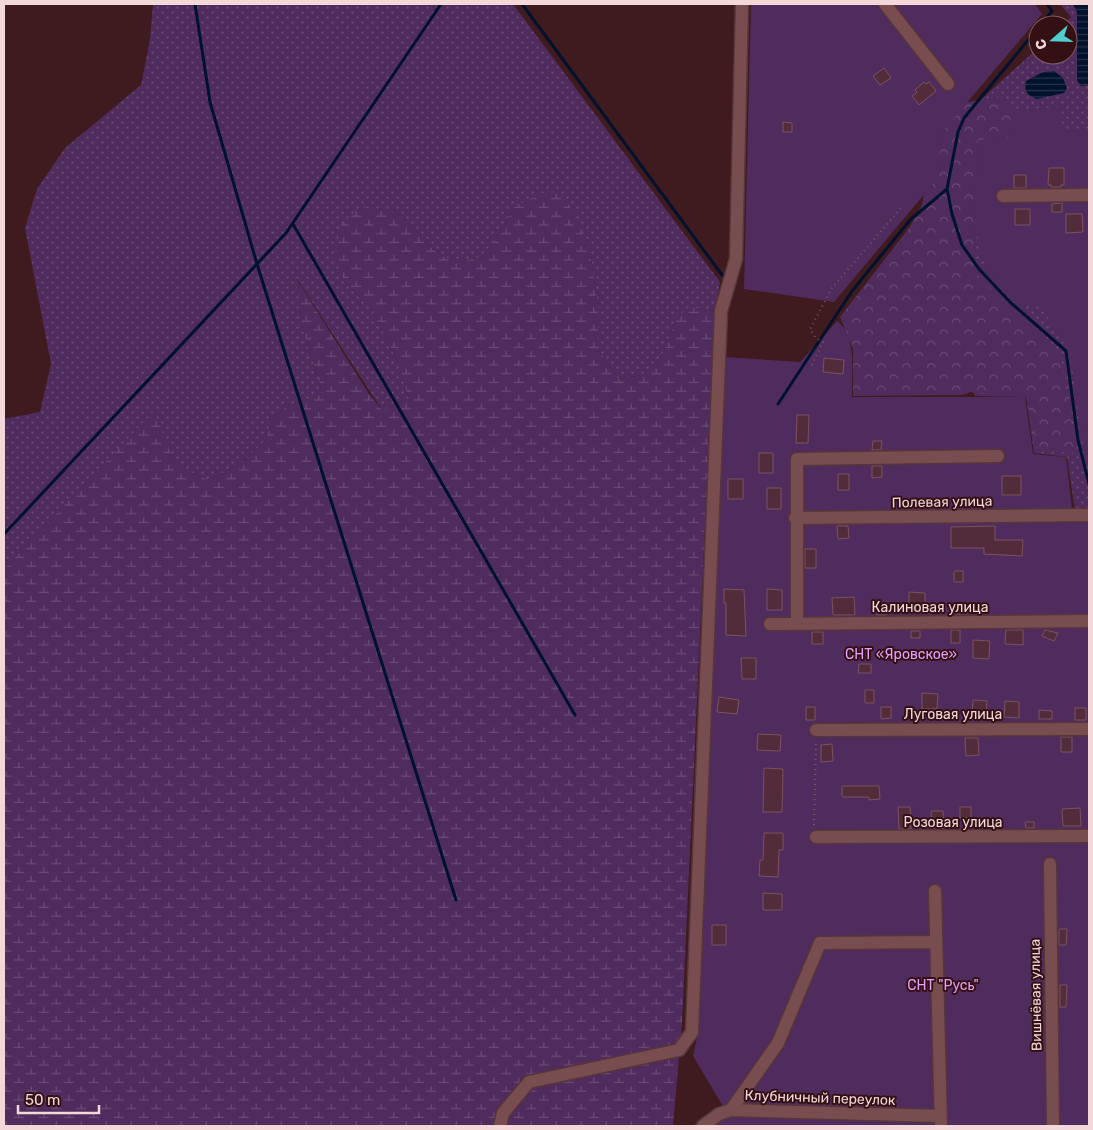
<svg xmlns="http://www.w3.org/2000/svg" width="1093" height="1130" font-family="Rubik,sans-serif">
	<style>
		.grass { fill: url(#grass-dots) }
		.forest { fill: url(#forest-crowns) }
		.wetland { fill: url(#wetland-marsh) }
		.garden { fill: #4f2c5d }
		.water { fill: url(#water-rules) }
		.lines { fill: none; stroke-linecap: round; stroke-linejoin: round }
		.stream { stroke: #00122d; stroke-width: 3 }
		.building { fill: #522c3b; stroke: #7b5261 }
		.minor-casing { stroke: #56363a; stroke-width: 15 }
		.path { stroke: #79575a; stroke-width: 2; stroke-dasharray: 1 4; stroke-linecap: butt }
		.minor { stroke: #784d50; stroke-width: 12 }
		.labels { text-anchor: middle; dominant-baseline: central; stroke-width: 4; stroke-linejoin: round; paint-order: stroke }
		.street-label { font-size: 14px; fill: #f3d8d9; stroke: #341014 }
		.park-label { font-size: 14px; fill: #e3a1fe; stroke: #341014 }
	</style>
	<defs>
		<pattern id="grass-dots" width="8" height="8" patternUnits="userSpaceOnUse" patternTransform="scale(1.25)"><rect width="8" height="8" fill="#4f2c5d"/><path d="M2 2h.1M6 6h.1" fill="none" stroke="#694a74" stroke-width="1.8" stroke-linecap="round"/></pattern>
		<pattern id="forest-crowns" width="20" height="18" patternUnits="userSpaceOnUse" patternTransform="scale(1.25)"><rect width="20" height="18" fill="#4f2c5d"/><path d="M2 6a3 3 0 1 1 6 0M12 15a3 3 0 1 1 6 0" fill="none" stroke="#694a74"/></pattern>
		<pattern id="wetland-marsh" width="20" height="14" patternUnits="userSpaceOnUse" patternTransform="scale(1.25)"><rect width="20" height="14" fill="#4f2c5d"/><path d="M1 5h8M5 5V1M11 12h8M15 12V8" fill="none" stroke="#694a74"/></pattern>
		<pattern id="water-rules" width="6" height="5" patternUnits="userSpaceOnUse" patternTransform="scale(1.25)"><rect width="6" height="5" fill="#00122d"/><path d="M0 2.5h6" fill="none" stroke="#26344b"/></pattern>
	</defs>
	<rect width="100%" height="100%" fill="#3f1a1e"/>
	<!-- grass -->
	<path class="grass" d="M153 4H513L720 282 715 310 689 308 677 317 662 356 642 375 618 379 598 349V307L590 251 515 206 502 229 482 257 454 263 430 247 414 229 344 281 372 310 396 358 409 398 382 410 297 279 302 326 323 394 288 406 274 416 265 441 242 463 209 480 175 466 154 412 4 569V419L40 412 51 364 25 228 37 189 65 148 141 85 150 39Z
		M1060 4H1089V138L1044 285 1089 390V606L1067 457 1034 453 1026 397 975 396 934 297 947 130 1038 48V55H1068V25H1063L1071 17Z"/>
	<!-- forest -->
	<path class="forest" d="M999 97 1020 112 1058 134H1011L991 148 976 224 975 273 1060 353 1077 453 1038 451 1026 396 971 392 962 395 853 396V349L840 317 909 228 922 205 930 161 943 122 968 102Z"/>
	<!-- wetland -->
	<path class="wetland" d="M545 192 561 193 576 216 590 251 598 307V349L618 379 642 375 662 356 677 317 689 307 715 310 682 1023 673 1126H4V569L154 411 175 465 209 480 242 463 265 441 274 416 288 406 323 394 302 326 296 278 369 394 382 410 409 398 396 358 372 310 344 281 335 255 341 225 360 207 390 210 414 229 430 247 454 263 482 257 502 229 515 206Z"/>
	<!-- garden -->
	<path class="garden" d="M751 4H1035L1042 14 943 131 937 179 834 302 744 289Z
		M1062 107V130H1089V467L1082 439 1070 352 1041 307 1019 305 987 271 974 227 978 140 1013 137 1014 110Z
		M837 321C858 336 851 375 852 397H1025L1033 454 1066 457 1072 509 1089 510V1126H692L724 1108 693 1056 697 1038 726 357 800 362Z"/>
	<!-- water -->
	<path class="water" d="M1073 4 1089 5V85L1081 86 1077 80V12Z
		M1054 71 1063 78 1067 88 1064 93 1037 99C1027 95 1024 92 1026 81L1043 72Z"/>
	<g class="lines">
		<!-- stream -->
		<path class="stream" d="M195 4 210 102 257 264 456 900
			M522 4 722 275
			M1041 25 1052 11 1047 4
			M1038 28 964 118 958 132 947 189 952 214 962 245 979 269 1011 303 1066 351 1078 440 1089 484
			M293 224 575 715
			M778 404 852 291 910 220 947 189
			M4 534 286 233 441 4"/>
	</g>
	<!-- building -->
	<path class="building" d="M884 68 891 78 880 85 873 76Z
		M924 82 926 84 929 82 936 91 919 105 912 96 917 92 915 90Z
		M783 122 792 123V132H783Z
		M1049 168H1064V185H1061V187H1051V185H1048Z
		M1014 175H1026V188H1014Z
		M1062 203V212H1052V204Z
		M1015 209H1030V225H1015Z
		M1066 214H1082L1083 232 1066 233Z
		M824 358 844 360 843 374 823 372Z
		M797 415H809L808 443H796Z
		M873 441H882L881 450H872Z
		M759 453H773V473H759Z
		M872 466H882V477L872 478Z
		M838 474H849V490H838Z
		M1002 476H1021V495H1002Z
		M728 479H743V499H728Z
		M767 488H781V509H767Z
		M837 526H848L849 538 838 539Z
		M995 526V540H1023L1022 556 984 554V548H951V527Z
		M805 549H816V568H805Z
		M954 571H963V582H954Z
		M724 589 744 590 746 636 726 635V603H724Z
		M767 589 782 590V610H767Z
		M909 592 925 593V608H909Z
		M854 597 855 615H833L832 598Z
		M877 604H886V615H877Z
		M956 604H968V614H956Z
		M951 630H960V643H951Z
		M1006 630H1023V645L1005 644Z
		M1045 630 1058 633 1054 641 1042 636Z
		M911 631H920V638H911Z
		M812 632H823V644H812Z
		M973 640 990 641 989 659 973 658Z
		M741 658H756V679H742Z
		M859 664H871V673H858Z
		M865 690H874V703H865Z
		M922 693 938 694 937 709H922Z
		M719 697 739 700 737 714 717 712Z
		M973 700 987 701 986 718 972 717Z
		M1005 701 1019 702V718L1004 717Z
		M806 707H815V720H806Z
		M881 707H891V718L881 719Z
		M1075 708H1086V720H1075Z
		M1039 710 1052 711V719H1039Z
		M758 734 781 735 780 751 757 750Z
		M1061 737H1072V752H1061Z
		M965 738H978L979 755 966 756Z
		M832 744 833 761 821 762V745Z
		M764 768 783 769 782 812H763Z
		M842 786H879L880 799 869 800V797H842Z
		M898 807H910L911 829H899Z
		M960 807H971V818H960Z
		M1080 808 1081 826H1063L1062 809Z
		M931 811H943L944 828H932Z
		M1025 822H1034V828H1026Z
		M764 833H783V850H779L778 877 759 876 760 860H763Z
		M763 893 782 894V910H763Z
		M712 925H726V945H712Z
		M1059 929H1067L1066 945H1059Z
		M1060 985H1067L1066 1007H1060Z"/>
	<g class="lines">
		<defs>
			<path id="minor" d="M885 4 948 84
				M1003 196 1089 195
				M795 518 1089 515
				M797 623V459L998 456
				M770 624 1089 621
				M816 730 1089 729
				M816 837 1089 836
				M1050 864 1053 1126
				M935 891 941 1126
				M731 1110 778 1043 820 943 936 942
				M500 1126 503 1113 529 1082 679 1050 692 1032 721 311 736 259 742 4
				M703 1126 719 1114 731 1110 940 1116"/>
		</defs>
		<!-- minor casing -->
		<use href="#minor" class="minor-casing"/>
		<!-- path -->
		<path class="path" d="M812 365 823 342 816 338 810 329 832 288 901 208
			M814 825 816 742"/>
		<!-- minor -->
		<use href="#minor" class="minor"/>
	</g>
	<g class="labels">
		<!-- street labels -->
		<g class="street-label">
			<text transform="translate(942 502) rotate(-1)">Полевая улица</text>
			<text x="930" y="607">Калиновая улица</text>
			<text x="953" y="714">Луговая улица</text>
			<text x="953" y="822">Розовая улица</text>
			<text transform="translate(1036 995) rotate(-91)">Вишнёвая улица</text>
			<text transform="translate(820 1098) rotate(2)">Клубничный переулок</text>
		</g>
		<!-- park labels -->
		<g class="park-label">
			<text x="901" y="654">СНТ «Яровское»</text>
			<text x="943" y="985">СНТ "Русь"</text>
		</g>
	</g>
	<!-- border -->
	<rect width="1093" height="1130" fill="none" stroke="#f3d8d9" stroke-width="10"/>
	<!-- north arrow -->
	<g transform="translate(1053 40) rotate(250)"><circle r="24" fill="#341014" stroke="#806063"/>
	<path d="M0-4L9 19L0 12L-9 19Z" fill="#52cdcd"/>
	<text y="-8" font-size="14" font-weight="bold" text-anchor="middle" fill="#f3d8d9">С</text>
	</g>
	<!-- scale -->
	<path d="M18 1105v8h81v-8" fill="none" stroke="#f3d8d9" stroke-width="2.5"/>
	<text x="25" y="1105" font-size="15" fill="#f3d8d9" stroke="#341014" stroke-width="4" paint-order="stroke">50 m</text>
</svg>
